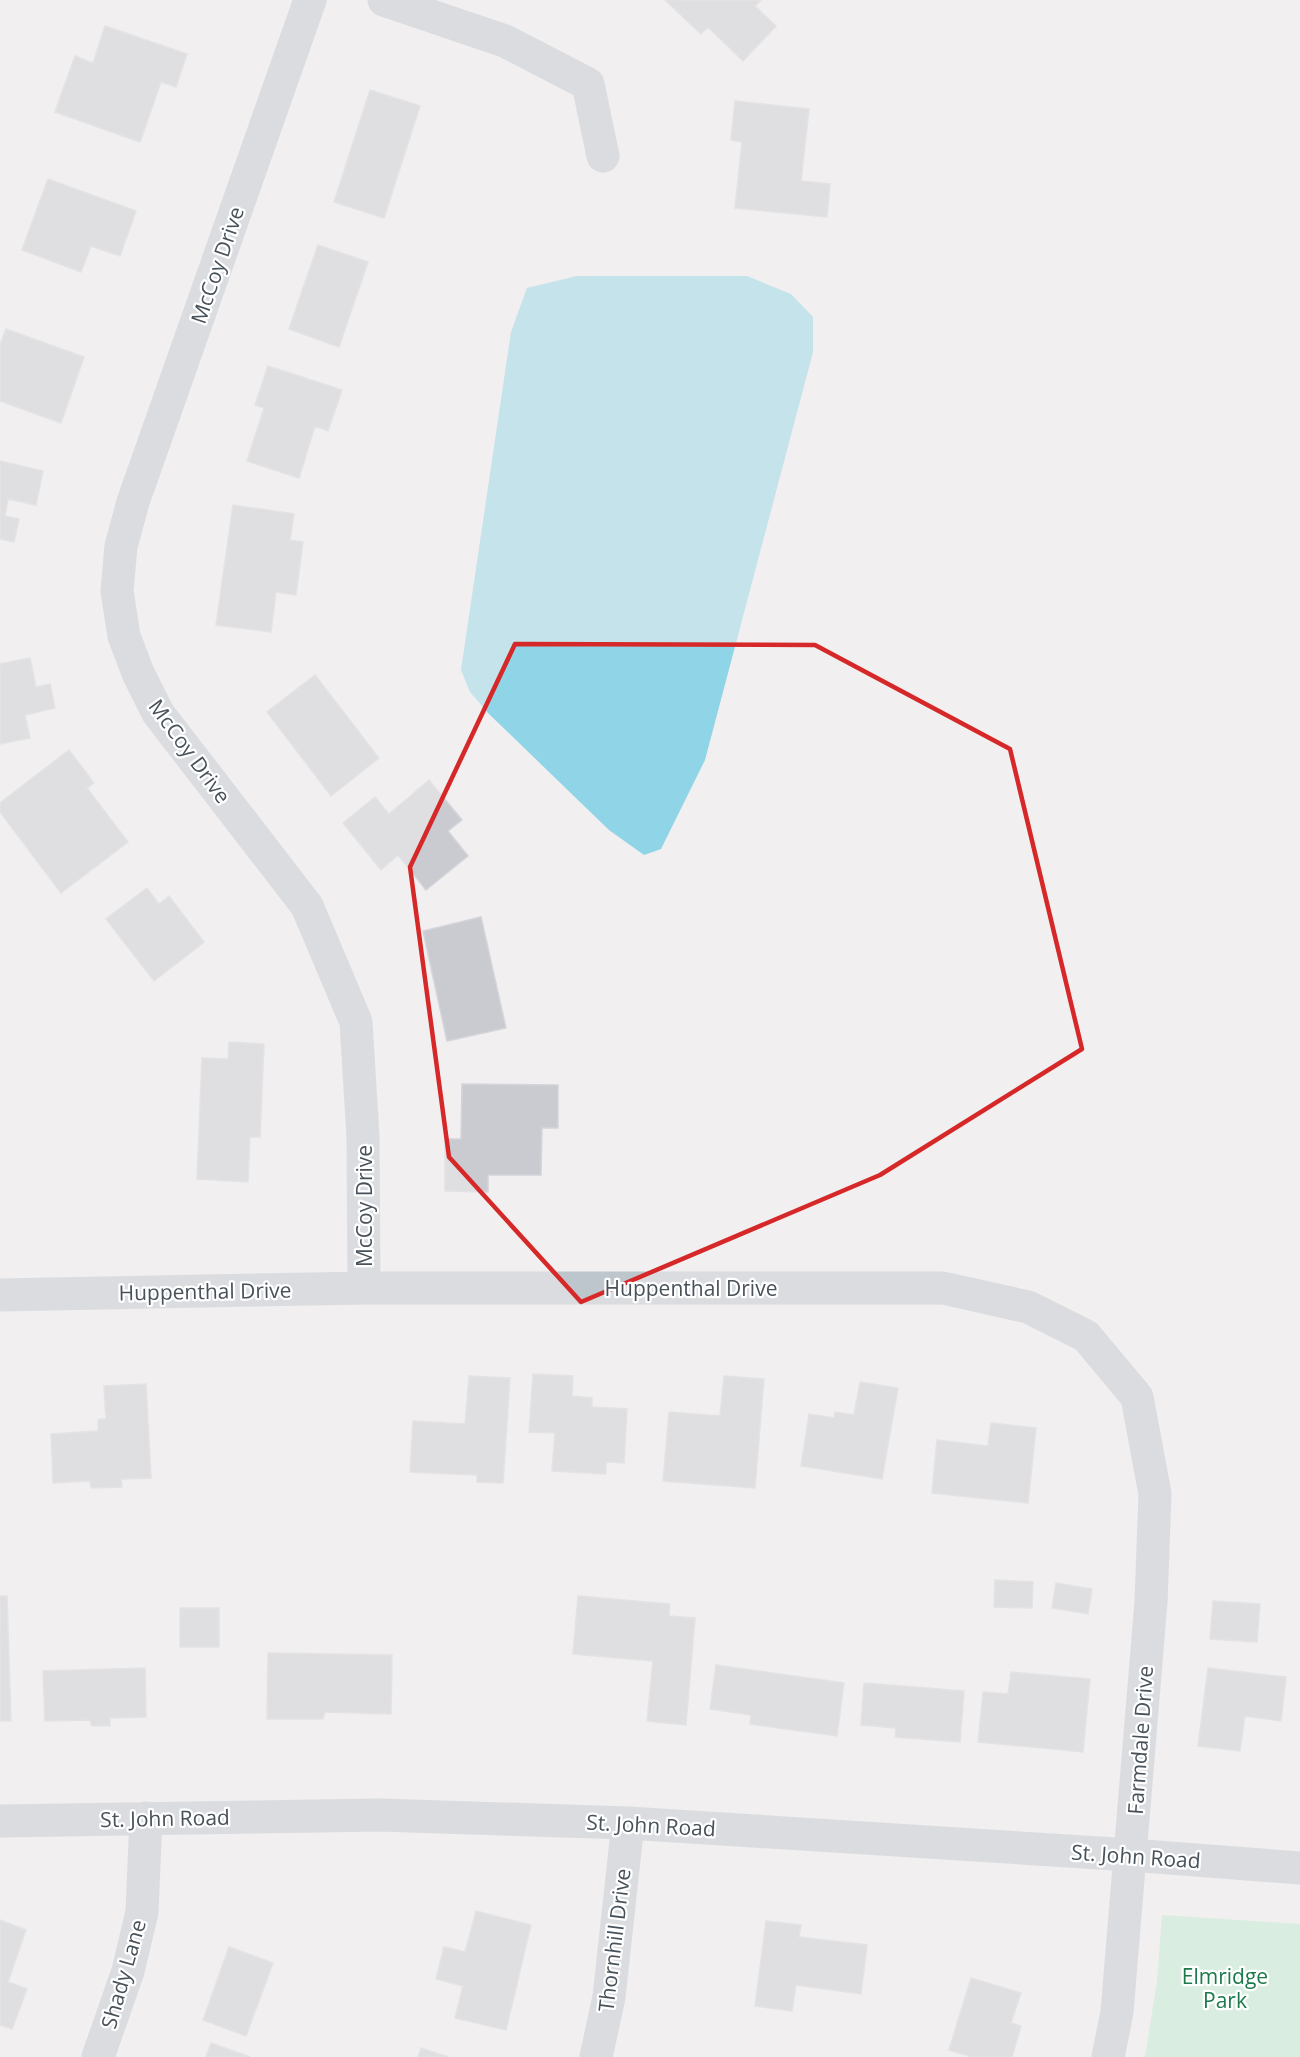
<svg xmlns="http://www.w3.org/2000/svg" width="1300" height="2057" font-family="'Open Sans',sans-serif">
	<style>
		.green { fill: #bfecd1 }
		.water { fill: #8fd4e7 }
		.building { fill: #c9cbd1; stroke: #d3d5da; stroke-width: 1.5 }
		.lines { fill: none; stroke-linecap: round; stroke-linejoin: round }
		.minor { stroke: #bec6cd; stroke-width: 33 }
		.marked { fill: none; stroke: #d62828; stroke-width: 4.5; stroke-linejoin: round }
		.labels { text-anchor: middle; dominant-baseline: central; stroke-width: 4.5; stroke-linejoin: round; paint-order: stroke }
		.street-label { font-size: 21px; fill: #48525b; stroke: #fff }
		.park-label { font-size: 21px; fill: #1c794a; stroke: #fff }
	</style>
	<rect width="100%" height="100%" fill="#f1efef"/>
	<!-- green -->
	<path class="green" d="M1162 1915 1300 1924V2057H1145L1157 1981Z"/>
	<!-- water -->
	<path class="water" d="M577 276H747L791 294 813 317V352L705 760 661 849 644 855 609 830 489 714 470 692 461 670 511 332 527 288Z"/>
	<!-- building -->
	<path class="building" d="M665 0H761L755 6 776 26 743 61 708 27 701 34Z
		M105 26 187 54 176 87 161 82 140 142 55 112 75 56 93 63Z
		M370 90 420 106 384 218 334 202Z
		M735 101 809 109 801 181 830 184 827 217 735 208 742 142 731 140Z
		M48 179 136 211 120 256 91 246 81 272 22 250Z
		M318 245 368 262 339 347 289 329Z
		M6 329 84 357 61 423 0 401V345Z
		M268 366 342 390 328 431 315 426 299 478 247 461 264 408 255 405Z
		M0 461 43 471 36 505 8 499 5 516 19 519 14 542 0 539Z
		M233 505 294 514 290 540 303 542 296 595 276 592 271 632 216 625Z
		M30 658 36 687 50 684 55 708 25 715 30 738 0 744V664Z
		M315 675 379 758 331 796 267 712Z
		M69 750 94 783 87 788 128 842 61 893 0 812V803Z
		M429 780 462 820 448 831 468 856 426 890 398 855 381 870 343 823 375 797 389 814Z
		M147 888 159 904 169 896 204 942 154 981 106 919Z
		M481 917 506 1028 447 1041 423 931Z
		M229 1042 264 1044 260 1137H250L248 1182 197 1179 202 1058 228 1059Z
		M462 1084 558 1085V1128H542L541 1175H488V1192L445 1191V1139H461Z
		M533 1374 573 1376 572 1396 592 1398V1407L627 1409 624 1463 606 1462V1474L552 1471 555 1433 529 1432Z
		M469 1376 510 1378 503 1483 477 1482V1475L410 1472 413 1421 465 1424Z
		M724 1376 764 1379 755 1488 663 1481 669 1412 720 1416Z
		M860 1382 898 1388 882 1479 801 1466 809 1414 834 1418 835 1412 854 1415Z
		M146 1384 151 1478 121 1479 122 1487 91 1488 90 1481 53 1483 51 1434 98 1431V1419H106L104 1386Z
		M146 1384 151 1478 121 1479 122 1487 91 1488 90 1481 53 1483 51 1434 98 1431V1419H106L104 1386Z
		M991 1423 1036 1428 1028 1503 932 1493 937 1440 988 1446Z
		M995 1580 1033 1582 1032 1608 994 1607Z
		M1056 1583 1092 1589 1088 1614 1052 1608Z
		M0 1596H7L11 1721H0Z
		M578 1596 670 1604 669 1616 695 1618 686 1725 647 1721 653 1661 573 1654Z
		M1213 1601 1260 1604 1257 1642 1210 1639Z
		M180 1608H219V1647H180Z
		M268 1653 392 1655 391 1714 325 1712 323 1719H267Z
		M716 1665 844 1683 837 1736 750 1724 751 1715 710 1709Z
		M145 1668 146 1717 110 1718V1726H92L90 1720 45 1721 43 1671Z
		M1208 1668 1286 1677 1281 1721 1245 1716 1240 1751 1198 1746Z
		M1011 1672 1090 1679 1083 1752 978 1742 983 1692 1008 1694Z
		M864 1683 964 1691 960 1742 895 1737 896 1728 861 1725Z
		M476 1911 531 1925 506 2030 455 2018 463 1986 436 1979 444 1947 465 1952Z
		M0 1920 26 1930 8 1982 27 1989 12 2029 0 2025Z
		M766 1921 801 1925 799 1937 867 1945 861 1994 796 1985 792 2011 755 2006Z
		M229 1947 273 1963 246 2036 203 2020Z
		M971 1978 1021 1993 1011 2023 1021 2026 1012 2057H972L949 2050Z
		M211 2043 250 2057H206Z
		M421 2048 448 2057H418Z"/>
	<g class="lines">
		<!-- minor -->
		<path class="minor" d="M310 0 133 502 121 546 117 591 124 636 138 673 158 713 307 906 356 1022 363 1137 364 1288
			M384 0 505 41 588 84 603 156
			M0 1295 364 1288H943L1028 1307 1086 1336 1137 1397 1155 1494 1151 1602 1117 2012 1108 2057
			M0 1821 380 1815 628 1823 1131 1855 1300 1868
			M98 2057 128 1971 142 1912 146 1818
			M596 2057 609 1997 628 1823"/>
	</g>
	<!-- marked area -->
	<path d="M0 0H1300V2057H0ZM515 644 815 645 1010 749 1082 1049 880 1175 581 1302 449 1157 410 867Z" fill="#f1efef" fill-opacity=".55" fill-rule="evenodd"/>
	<path class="marked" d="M515 644 815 645 1010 749 1082 1049 880 1175 581 1302 449 1157 410 867Z"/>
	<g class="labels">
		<!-- street labels -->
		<g class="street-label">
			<text transform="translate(217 265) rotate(-71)">McCoy Drive</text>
			<text transform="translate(190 751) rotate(54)">McCoy Drive</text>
			<text transform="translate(364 1206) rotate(-90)">McCoy Drive</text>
			<text x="691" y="1288">Huppenthal Drive</text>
			<text transform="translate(205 1291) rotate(-1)">Huppenthal Drive</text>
			<text transform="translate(1140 1740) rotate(-86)">Farmdale Drive</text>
			<text transform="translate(165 1818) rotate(-1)">St. John Road</text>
			<text transform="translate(651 1825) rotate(3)">St. John Road</text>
			<text transform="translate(1136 1856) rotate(4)">St. John Road</text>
			<text transform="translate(614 1940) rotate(-83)">Thornhill Drive</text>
			<text transform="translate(123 1974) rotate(-74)">Shady Lane</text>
		</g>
		<!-- park labels -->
		<g class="park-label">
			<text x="1225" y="1976">Elmridge<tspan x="1225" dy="24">Park</tspan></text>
		</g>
	</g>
</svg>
